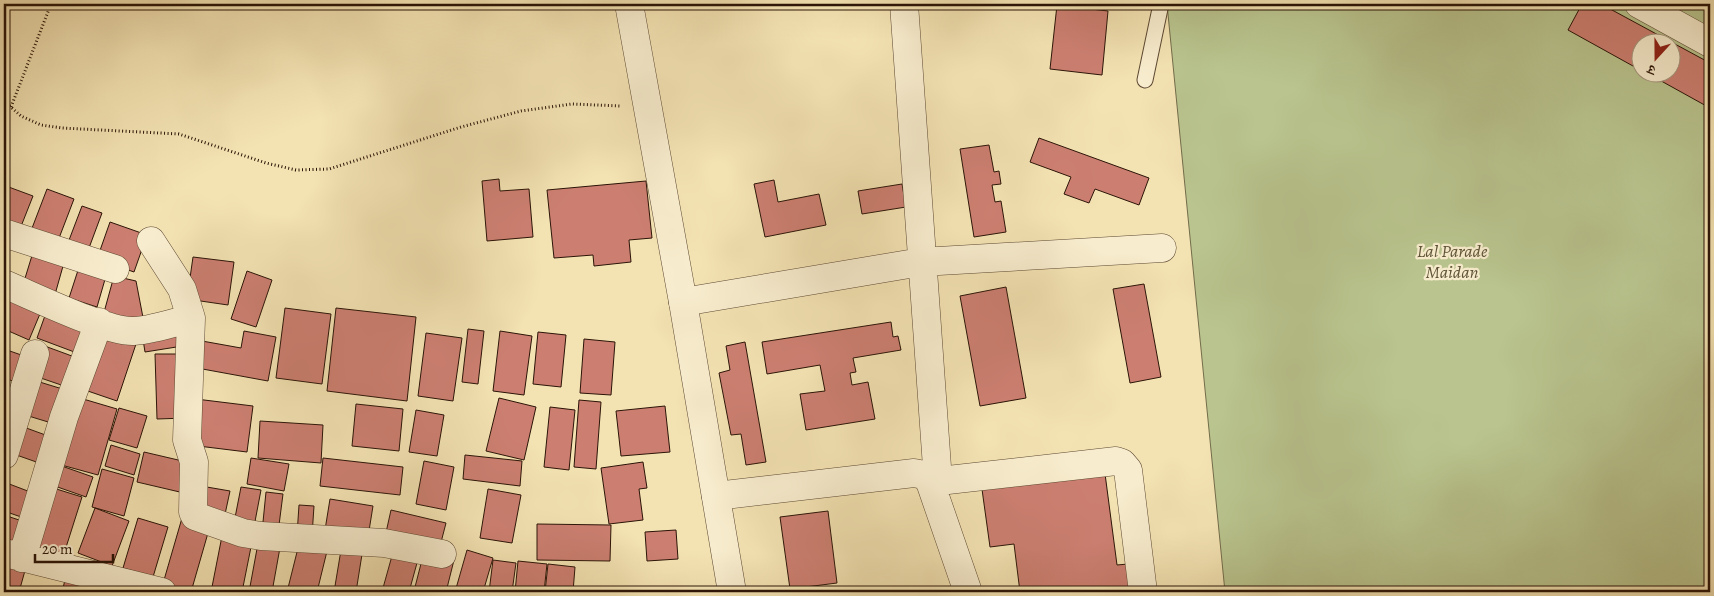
<svg xmlns="http://www.w3.org/2000/svg" width="1714" height="596" font-family="Alegreya,'Noto Serif Devanagari',serif">
	<style>
		.green { fill: #b9c48e; stroke: #726c4a; fill-rule: evenodd }
		.building { fill: #cc7f71; stroke: #2b1407 }
		.lines { fill: none; stroke-linecap: round; stroke-linejoin: round }
		.service-casing { stroke: #5d4832; stroke-width: 17 }
		.minor-casing { stroke: #5d4832; stroke-width: 29 }
		.tertiary-casing { stroke: #5d4832; stroke-width: 29 }
		.path { stroke: #2b1407; stroke-width: 3; stroke-dasharray: 1 2.5; stroke-linecap: butt }
		.service { stroke: #f7eccd; stroke-width: 15 }
		.minor { stroke: #f7eccd; stroke-width: 28 }
		.tertiary { stroke: #f7eccd; stroke-width: 28 }
		.labels { text-anchor: middle; dominant-baseline: central; stroke-width: 4.5; stroke-linejoin: round; paint-order: stroke }
		.park-label { font-size: 18px; font-style: italic; fill: #5d5236; stroke: #f7eccd }
	</style>
	<rect width="100%" height="100%" fill="#f3e2b2"/>
	<filter id="stains"><feTurbulence type="fractalNoise" baseFrequency=".004" numOctaves="4"/><feColorMatrix values="0 0 0 0 .2 0 0 0 0 .09 0 0 0 0 .02 0 0 0 .5 -.17"/></filter>
	<radialGradient id="worn" r=".72"><stop offset=".6" stop-color="#630" stop-opacity="0"/><stop offset="1" stop-color="#630" stop-opacity=".3"/></radialGradient>
	<!-- green -->
	<path class="green" d="M1167 4H1710V592H1225ZM1642 42H1672V72H1642Z"/>
	<!-- building -->
	<path class="building" d="M1582 4H1601L1710 63V108L1645 72H1672V42H1642V71L1568 30Z
		M1057 5 1108 11 1102 75 1050 69Z
		M1039 138 1149 178 1139 205 1095 189 1089 203 1064 194 1071 177 1030 162Z
		M989 145 994 172 999 171 1001 184 992 185 995 202 1001 201 1006 232 974 237 960 149Z
		M499 179 500 191 529 189 533 237 487 241 482 181Z
		M774 180 778 202 819 194 826 225 765 237 754 184Z
		M646 181 652 238 629 240 631 262 594 266 593 255 554 258 547 190Z
		M902 184 906 207 862 214 858 191Z
		M6 186 33 196 18 234 4 229V192Z
		M47 189 74 199 56 246 29 236Z
		M82 206 102 213 86 256 66 248Z
		M110 222 147 235 134 272 97 259Z
		M34 249 65 259 54 298 22 288Z
		M193 257 234 262 228 305 187 299Z
		M81 261 108 269 97 307 69 298Z
		M247 271 272 280 256 327 231 319Z
		M114 276 136 281 145 328 103 316Z
		M1144 284 1161 377 1130 383 1113 289Z
		M1006 287 1026 398 980 406 960 296Z
		M4 299 42 309 29 340 4 329Z
		M285 308 331 314 322 384 276 378Z
		M336 308 416 317 407 401 327 391Z
		M47 310 87 324 77 353 37 338Z
		M891 322 893 337 898 336 901 350 853 358 856 372 850 373 852 385 868 382 875 419 806 430 800 394 825 391 820 365 767 374 762 342Z
		M186 327 189 345 145 352 142 333Z
		M468 329 484 331 478 384 462 382Z
		M98 331 136 344 117 401 79 388Z
		M244 331 276 337 268 381 197 368 202 341 241 348Z
		M500 331 532 336 524 395 493 391Z
		M538 332 566 335 561 387 533 384Z
		M426 333 462 338 453 401 418 396Z
		M584 339 615 342 611 395 580 393Z
		M745 342 766 462 746 465 741 434 731 435 719 373 730 370 726 346Z
		M42 345 80 359 70 388 32 375Z
		M4 349 30 358 22 384 4 378Z
		M155 354H184L186 418 157 419Z
		M33 380 69 391 58 425 22 414Z
		M4 389 16 393 4 438Z
		M73 396 117 409 98 475 54 463Z
		M499 398 536 407 524 460 486 451Z
		M196 399 253 406 247 452 190 445Z
		M579 400 601 402 596 469 574 467Z
		M356 404 403 409 399 451 352 446Z
		M665 406 670 452 621 456 616 411Z
		M550 407 575 410 569 470 544 467Z
		M119 408 147 416 137 448 109 440Z
		M416 410 444 415 437 456 409 452Z
		M260 421 323 425 321 463 258 458Z
		M18 425 51 437 42 464 8 452Z
		M111 445 140 454 134 475 105 466Z
		M144 452 191 463 184 493 137 482Z
		M465 455 522 461 520 486 463 479Z
		M251 458 289 464 284 491 247 484Z
		M323 458 403 467 400 495 320 486Z
		M424 461 454 467 446 510 416 504Z
		M643 462 647 488 639 489 643 520 609 524 601 468Z
		M56 464 93 477 86 497 49 484Z
		M1104 466 1117 565 1128 564 1132 592H1020L1014 544 990 547 981 482Z
		M102 469 134 478 124 516 92 507Z
		M4 482 33 493 24 518 4 511Z
		M201 486 230 491 224 519 195 514Z
		M50 487 82 497 62 560 30 550Z
		M241 487 261 490 253 532 233 528Z
		M488 489 521 495 512 543 480 538Z
		M266 492 283 494 278 533 262 532Z
		M330 499 373 506 368 537 325 530Z
		M299 505 314 506 312 536 297 535Z
		M95 508 129 521 112 566 78 553Z
		M391 510 446 523 439 550 385 537Z
		M828 511 837 583 790 589 780 517Z
		M4 515 22 521 12 551 4 548Z
		M138 518 168 527 153 577 123 568Z
		M182 518 210 526 191 592H181L162 587Z
		M537 524 611 525 610 561 537 560Z
		M676 530 678 559 647 561 645 532Z
		M222 536 252 542 242 592H211Z
		M259 538 281 542 272 592H249Z
		M300 540 328 547 317 592H287Z
		M342 544 363 548 356 592H334Z
		M395 545 420 552 409 592 383 588Z
		M467 550 493 558 483 592H455Z
		M424 552 454 560 446 592 414 591Z
		M493 560 516 563 512 592H489Z
		M4 561 26 567 19 592 4 590Z
		M518 561 547 564 544 592H515Z
		M548 564 575 567 573 592H545Z
		M66 576 83 580 81 592H62Z
		M83 586 104 589V592H82Z
		M692 587V592H636Z"/>
	<g class="lines">
		<defs>
			<path id="service" d="M1145 80 1161 4"/>
			<path id="minor" d="M904 4 938 481
				M1639 4 1710 43
				M4 233 115 269
				M151 241 182 289 191 318 187 440 194 462 193 512 195 516 243 533 261 536 384 543 442 554
				M4 284C31 295 108 333 134 331 153 330 173 323 191 318
				M683 302 921 262 1162 248
				M4 455 35 354
				M930 482 1116 461 1122 463 1128 470 1143 592
				M716 496 914 473 924 475 930 482 968 592
				M5 553 162 592
				M22 558 64 417 99 322"/>
			<path id="tertiary" d="M629 4 683 302 732 592"/>
		</defs>
		<!-- service casing -->
		<use href="#service" class="service-casing"/>
		<!-- minor casing -->
		<use href="#minor" class="minor-casing"/>
		<!-- tertiary casing -->
		<use href="#tertiary" class="tertiary-casing"/>
		<!-- path -->
		<path class="path" d="M4 101 21 116 41 125 62 128 179 134 266 163 296 170 329 169 461 127 521 111 572 104 621 106
			M11 107 51 4"/>
		<!-- service -->
		<use href="#service" class="service"/>
		<!-- minor -->
		<use href="#minor" class="minor"/>
		<!-- tertiary -->
		<use href="#tertiary" class="tertiary"/>
	</g>
	<g class="labels">
		<!-- park labels -->
		<g class="park-label">
			<text x="1452" y="251">Lal Parade<tspan x="1452" dy="21">Maidan</tspan></text>
		</g>
	</g>
	<!-- margin -->
	<rect width="1714" height="596" fill="none" stroke="#f3e2b2" stroke-width="20"/>
	<rect x="5" y="5" width="1704" height="586" fill="none" stroke="#2b1407" stroke-width="2.5"/>
	<rect x="10" y="10" width="1694" height="576" fill="none" stroke="#2b1407"/>
	<!-- north arrow -->
	<g transform="translate(1656 58) rotate(201)"><circle r="24" fill="#f7eccd" stroke="#a5967e"/>
	<path d="M0-4L9 19L0 12L-9 19Z" fill="#8f2418"/>
	<text y="-8" font-size="14" font-weight="bold" text-anchor="middle" fill="#2b1407">उ</text>
	</g>
	<!-- scale -->
	<path d="M35 554v8h78v-8" fill="none" stroke="#2b1407" stroke-width="2.5"/>
	<text x="42" y="554" font-size="15" fill="#2b1407" stroke="#f7eccd" stroke-width="4" paint-order="stroke">20 m</text>
	<rect width="100%" height="100%" filter="url(#stains)"/>
	<rect width="100%" height="100%" fill="url(#worn)"/>
</svg>
